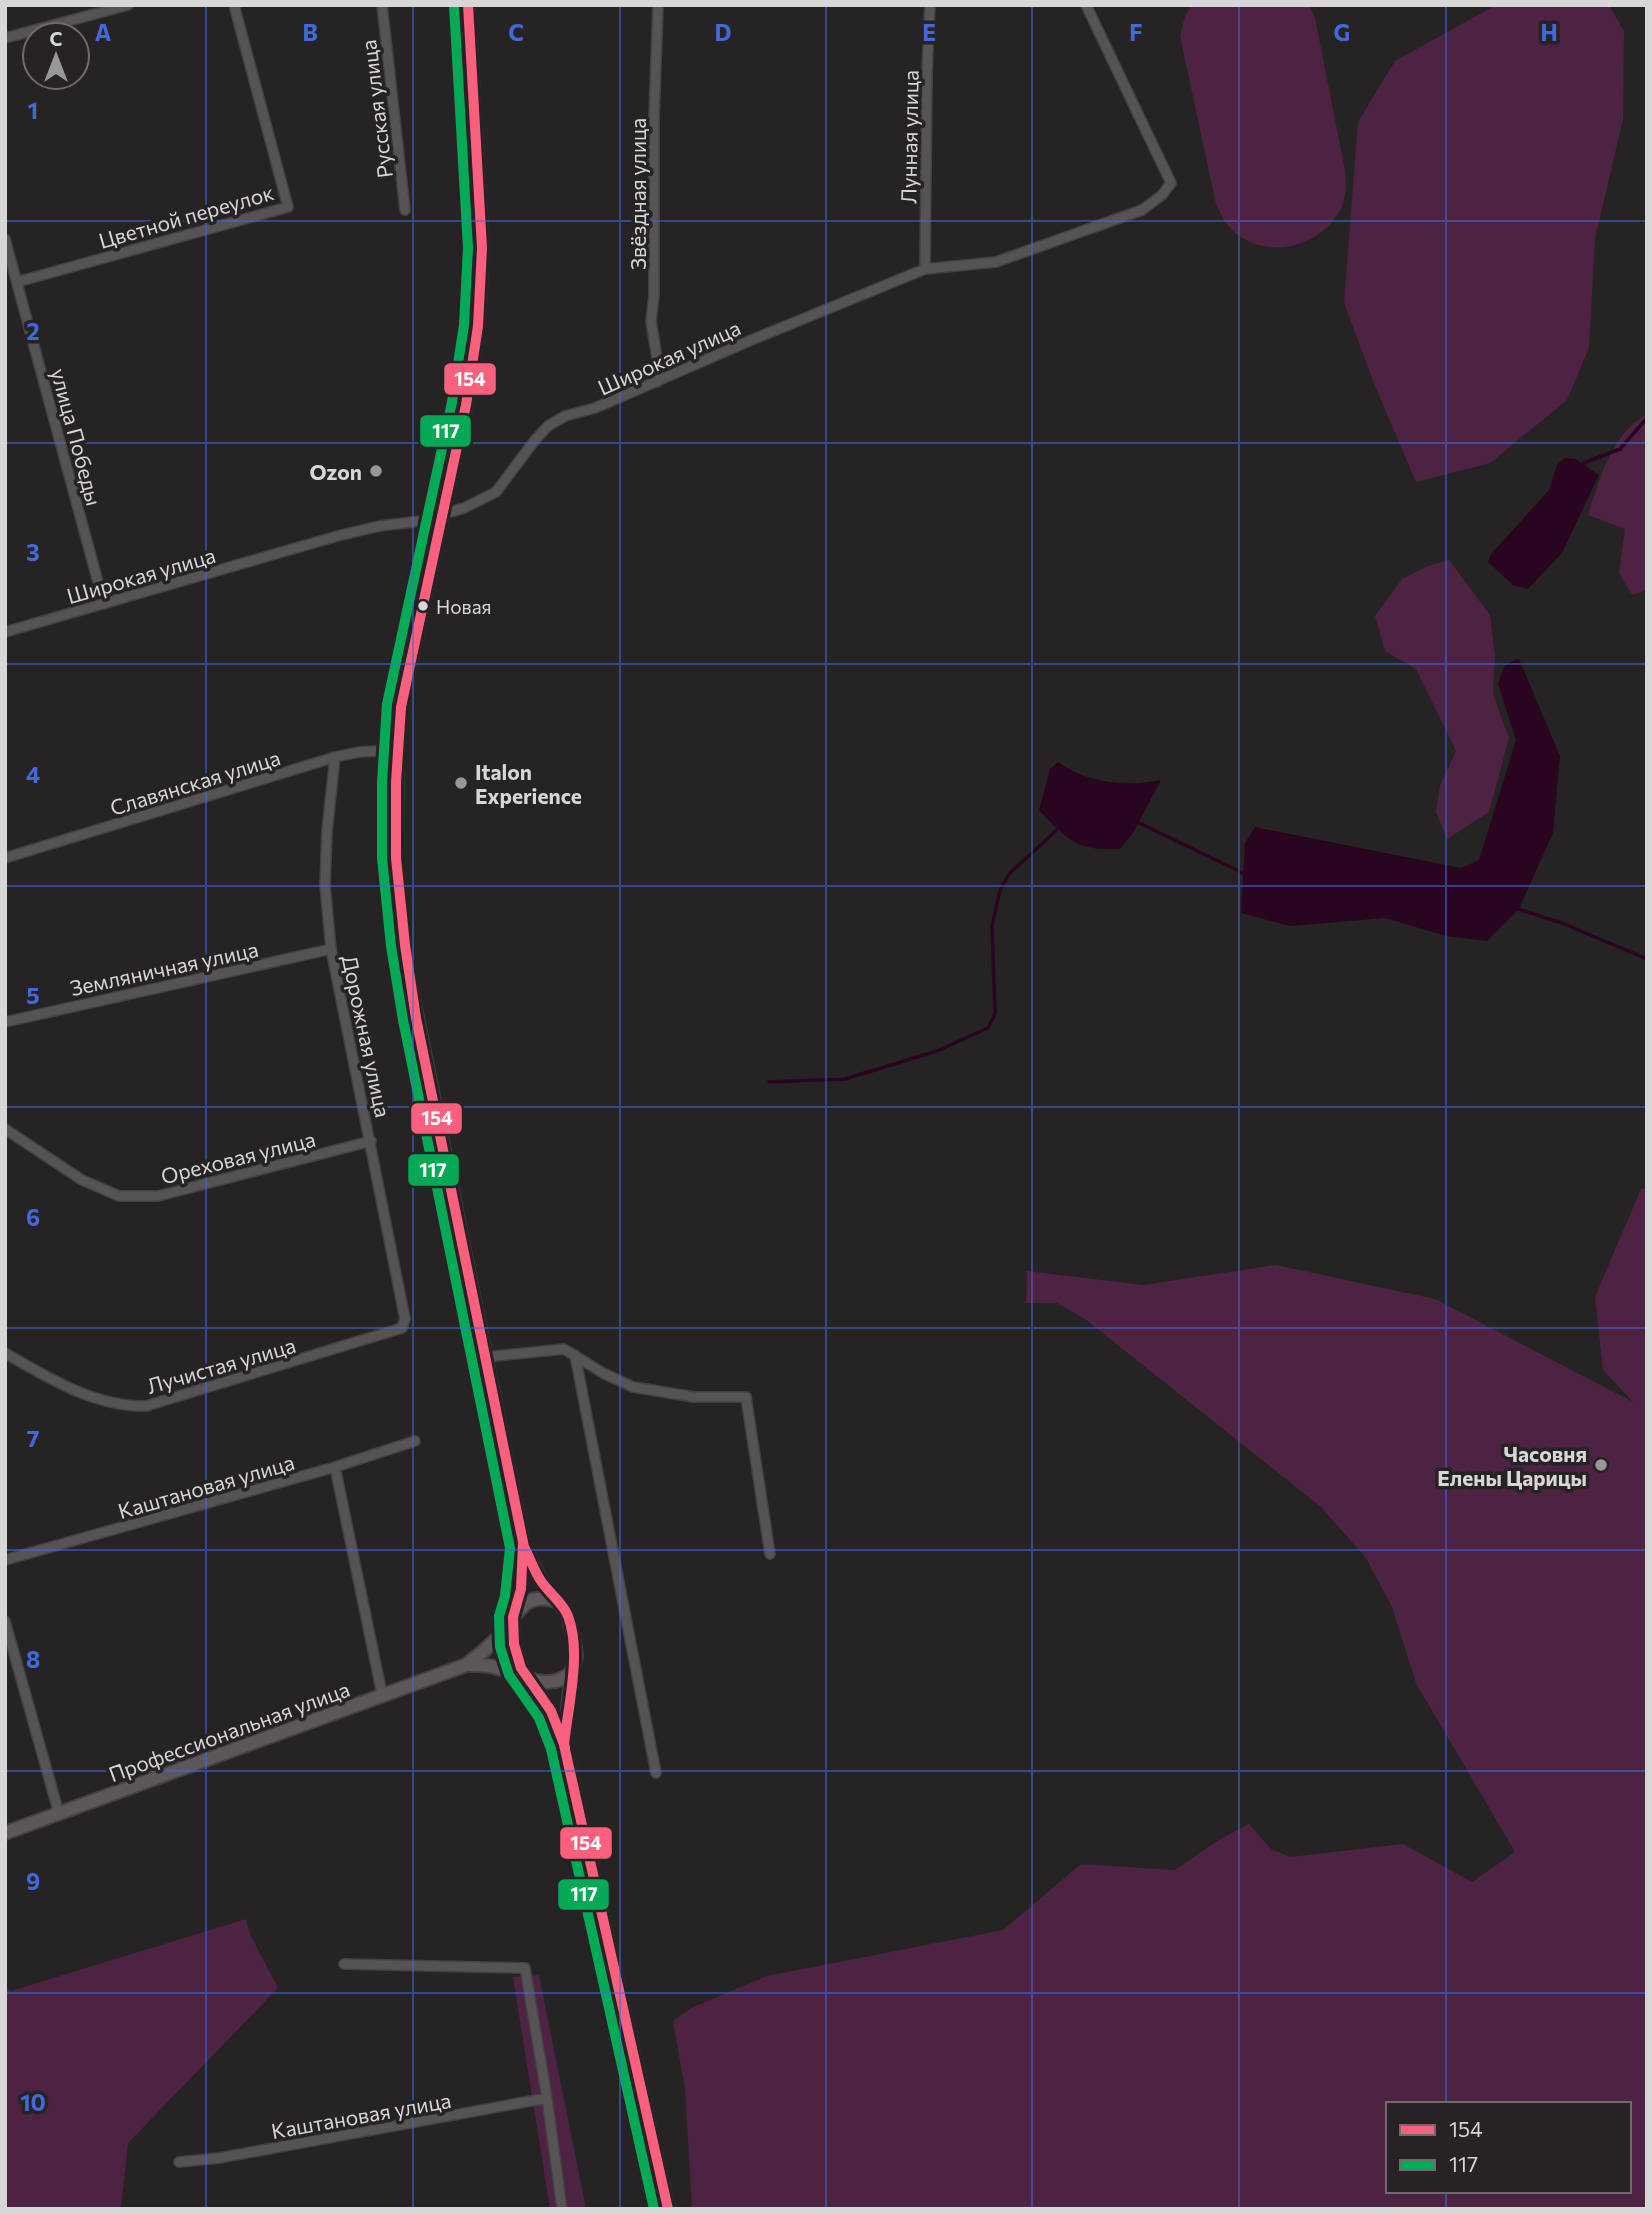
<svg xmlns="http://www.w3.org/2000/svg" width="1652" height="2214" font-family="Commissioner,sans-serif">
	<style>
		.green { fill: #4e2242; fill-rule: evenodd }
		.water { fill: #290520 }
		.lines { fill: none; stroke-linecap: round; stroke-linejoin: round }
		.stream { stroke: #290520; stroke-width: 3.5 }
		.street-casing { stroke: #434142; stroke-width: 12 }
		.secondary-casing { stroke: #434142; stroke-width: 16 }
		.street { stroke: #555354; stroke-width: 9 }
		.secondary { stroke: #5d575b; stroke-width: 12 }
		.bus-1-casing { stroke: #272225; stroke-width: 16 }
		.bus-2-casing { stroke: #272225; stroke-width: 16 }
		.bus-1 { stroke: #f8607d; stroke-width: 10 }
		.bus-2 { stroke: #06aa56; stroke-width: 10 }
		.grid { fill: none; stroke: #4369d8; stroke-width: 2; stroke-opacity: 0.55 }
		.poi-dot { fill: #9a9799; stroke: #272225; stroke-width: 2.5 }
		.bus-dot { fill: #d9d6d8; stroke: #272225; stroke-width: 2.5 }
		.labels { text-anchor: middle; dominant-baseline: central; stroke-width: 7; stroke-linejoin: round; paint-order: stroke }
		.bus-label { font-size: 19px; fill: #d9d6d8; stroke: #272225; text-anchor: start }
		.street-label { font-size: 21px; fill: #d9d6d8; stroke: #272225 }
		.poi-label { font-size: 21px; font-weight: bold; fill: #d9d6d8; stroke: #272225; text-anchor: end }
		.grid-label { font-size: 23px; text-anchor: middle; font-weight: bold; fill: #4369d8; stroke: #272225; stroke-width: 7; stroke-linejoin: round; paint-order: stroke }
		.line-badge { stroke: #272225; stroke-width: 2.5 }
		.badge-label { font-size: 19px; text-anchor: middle; font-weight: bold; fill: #fff }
	</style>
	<rect width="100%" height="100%" fill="#262325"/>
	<!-- green -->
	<path class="green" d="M1192 5H1309L1315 18 1345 170C1346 182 1347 196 1341 208 1320 251 1257 263 1226 223 1222 218 1219 210 1216 204L1180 36 1185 16Z
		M1496 5H1609L1624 31 1623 119 1595 239 1589 348 1567 400 1490 463 1416 482 1375 386 1344 303 1358 122 1395 61Z
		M1647 414V590L1632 595 1619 573 1625 529 1588 515C1600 478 1611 434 1647 414Z
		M1449 560 1490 615 1495 656 1493 694 1509 738 1489 812 1447 839 1436 812 1440 785 1456 751 1416 669 1385 651 1375 616 1402 579 1428 566Z
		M1647 1188V2209H692L685 2089 673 2021 691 2008 767 1976 1003 1930 1081 1864 1175 1870 1217 1841 1249 1824 1271 1849 1290 1857 1403 1844 1472 1882 1515 1852 1416 1683 1392 1607 1366 1558 1321 1507 1085 1319 1057 1303H1026L1027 1271 1143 1285 1276 1265 1435 1299 1633 1402 1603 1370 1595 1297 1641 1189ZM1388 2104H1629V2191H1388Z
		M246 1919 250 1934 278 1988 128 2143 121 2209H5V1987L11 1991Z
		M539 1975 586 2209H550L513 1977Z"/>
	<!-- water -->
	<path class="water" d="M1564 458 1576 459 1599 475 1562 553 1528 589 1513 585 1488 562 1491 554 1549 490 1557 465Z
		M1519 659 1560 756 1553 833 1519 909 1487 941 1446 936 1385 918 1290 926 1241 913 1245 843 1255 827 1461 868 1479 860 1516 740 1498 684 1504 667 1512 661Z
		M1058 762C1086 783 1127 787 1161 780L1133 833 1120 849C1075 851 1068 840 1039 810L1050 769Z"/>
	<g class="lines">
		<!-- stream -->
		<path class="stream" d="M1584 463 1620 449 1647 418
			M1135 821 1245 874
			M1515 908 1562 923 1647 959
			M769 1082 845 1079 937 1051 988 1028 995 1014 992 926 1000 890 1009 874 1060 827"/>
		<defs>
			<path id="street" d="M382 5 405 210
				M5 38 128 5
				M5 239 104 604
				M925 269 927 72 930 5
				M17 282 288 207 234 5
				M657 382V358L651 321 654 295V118L658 5
				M5 632 341 535 380 526 420 521 464 508 496 492 535 440 548 426 565 416 595 408 749 341 925 269 996 262 1142 210 1162 195 1171 183 1086 5
				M5 858 335 757 359 752 397 750
				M5 1022 331 949
				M5 1129 82 1180 119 1196H158L371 1141
				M5 1353C48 1378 95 1407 146 1406L402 1328 405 1319 331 949 325 885 327 831 335 757
				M575 1355 656 1773
				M486 1357 564 1349 603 1373 633 1387 694 1397H746L770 1554
				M335 1467 382 1694
				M5 1560 335 1467 415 1441
				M5 1621 59 1814
				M344 1964 525 1968 547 2098 562 2209
				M179 2162 219 2158 547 2098"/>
			<path id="secondary" d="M468 5 482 248 478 326 466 405 401 707 397 750 396 860 407 968 524 1547 541 1581 567 1613 573 1636 576 1656 572 1672 564 1745
				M524 1548 519 1599 513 1617 514 1644 521 1668 551 1711 564 1745 668 2209
				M466 1665C475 1665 485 1664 494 1667 520 1674 548 1694 572 1672
				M5 1833 466 1665C478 1656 490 1646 500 1635 518 1614 525 1589 558 1602"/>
		</defs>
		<!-- street casing -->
		<use href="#street" class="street-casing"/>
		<!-- secondary casing -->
		<use href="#secondary" class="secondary-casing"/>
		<!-- street -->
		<use href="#street" class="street"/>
		<!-- secondary -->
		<use href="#secondary" class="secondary"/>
		<defs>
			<path id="bus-1" d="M468 5 482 248 478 326 466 405 401 707 396 782V858L405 945 416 1018 524 1547C530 1558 534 1571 541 1581 549 1593 563 1603 568 1616 582 1653 568 1705 564 1745L668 2209
				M523 1543 521 1589 513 1617 514 1644 521 1668 551 1711 565 1747"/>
			<path id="bus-2" d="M454 6 468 248 464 325 452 402 387 704 382 782V858L391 946 403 1020 510 1548 505 1596 499 1616 500 1647 509 1675 539 1718 551 1749 654 2209"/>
		</defs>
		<!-- bus-1 casing -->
		<use href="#bus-1" class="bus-1-casing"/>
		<!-- bus-2 casing -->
		<use href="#bus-2" class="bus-2-casing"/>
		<!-- bus-1 -->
		<use href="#bus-1" class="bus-1"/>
		<!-- bus-2 -->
		<use href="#bus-2" class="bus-2"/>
	</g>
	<!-- grid -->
	<path class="grid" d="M206 5V2209M413 5V2209M620 5V2209M826 5V2209M1032 5V2209M1239 5V2209M1446 5V2104M5 221H1647M5 443H1647M5 664H1647M5 886H1647M5 1107H1647M5 1328H1647M5 1550H1647M5 1771H1647M5 1993H1647M1446 2191V2209"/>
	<!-- markers -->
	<g class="poi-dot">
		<circle cx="376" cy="471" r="7"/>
		<circle cx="461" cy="783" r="7"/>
		<circle cx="1601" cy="1465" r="7"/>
	</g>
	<circle class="bus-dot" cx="423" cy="606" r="6"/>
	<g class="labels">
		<!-- bus labels -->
		<g class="bus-label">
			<text x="436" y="606">Новая</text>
		</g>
		<!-- street labels -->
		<g class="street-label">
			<text transform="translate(376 109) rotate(-97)">Русская улица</text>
			<text transform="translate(909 137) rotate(-89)">Лунная улица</text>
			<text transform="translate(637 194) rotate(-90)">Звёздная улица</text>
			<text transform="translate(186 216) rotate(-16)">Цветной переулок</text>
			<text transform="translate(669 357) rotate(-24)">Широкая улица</text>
			<text transform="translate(77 437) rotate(75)">улица Победы</text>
			<text transform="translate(141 575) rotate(-16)">Широкая улица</text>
			<text transform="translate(195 782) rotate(-17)">Славянская улица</text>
			<text transform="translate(164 968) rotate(-12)">Земляничная улица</text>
			<text transform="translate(367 1036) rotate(78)">Дорожная улица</text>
			<text transform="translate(238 1157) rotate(-14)">Ореховая улица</text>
			<text transform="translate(221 1365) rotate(-16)">Лучистая улица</text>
			<text transform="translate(206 1486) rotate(-16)">Каштановая улица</text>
			<text transform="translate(229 1731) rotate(-20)">Профессиональная улица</text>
			<text transform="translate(361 2115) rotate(-10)">Каштановая улица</text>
		</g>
		<!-- poi labels -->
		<g class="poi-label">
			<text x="362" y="471">Ozon</text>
			<text x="475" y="771" text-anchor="start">Italon<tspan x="475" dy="24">Experience</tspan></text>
			<text x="1587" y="1453">Часовня<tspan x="1587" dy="24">Елены Царицы</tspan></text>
		</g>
	</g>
	<g class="grid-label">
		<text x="103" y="41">A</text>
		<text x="310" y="41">B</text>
		<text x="516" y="41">C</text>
		<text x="723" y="41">D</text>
		<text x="929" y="41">E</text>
		<text x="1136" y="41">F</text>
		<text x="1342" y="41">G</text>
		<text x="1549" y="41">H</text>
		<text x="33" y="119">1</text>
		<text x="33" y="340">2</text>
		<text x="33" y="561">3</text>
		<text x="33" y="783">4</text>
		<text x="33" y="1004">5</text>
		<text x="33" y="1226">6</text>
		<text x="33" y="1447">7</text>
		<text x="33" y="1668">8</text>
		<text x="33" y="1890">9</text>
		<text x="33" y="2111">10</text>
	</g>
	<g class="line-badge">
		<rect x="443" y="362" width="54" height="34" rx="7" fill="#f8607d"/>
		<rect x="419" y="414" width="53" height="34" rx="7" fill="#06aa56"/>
		<rect x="410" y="1102" width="53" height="33" rx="7" fill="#f8607d"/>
		<rect x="407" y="1153" width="53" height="34" rx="7" fill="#06aa56"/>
		<rect x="559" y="1826" width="54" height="34" rx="7" fill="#f8607d"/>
		<rect x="557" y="1878" width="53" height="33" rx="7" fill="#06aa56"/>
	</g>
	<g class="badge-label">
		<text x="470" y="386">154</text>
		<text x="446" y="438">117</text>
		<text x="437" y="1125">154</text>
		<text x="433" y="1177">117</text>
		<text x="586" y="1850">154</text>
		<text x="584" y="1901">117</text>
	</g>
	<!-- border -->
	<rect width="1652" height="2214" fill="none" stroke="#d9d6d8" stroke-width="14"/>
	<!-- legend -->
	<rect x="1386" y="2102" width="245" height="91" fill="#272225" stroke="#6e6a6d" stroke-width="2"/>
	<rect x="1400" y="2125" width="35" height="10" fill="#f8607d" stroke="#6e6a6d" stroke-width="2"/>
	<text x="1449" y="2137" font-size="21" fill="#d9d6d8">154</text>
	<rect x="1400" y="2160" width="35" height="10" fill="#06aa56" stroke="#6e6a6d" stroke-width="2"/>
	<text x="1449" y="2172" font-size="21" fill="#d9d6d8">117</text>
	<!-- north arrow -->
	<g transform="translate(56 56)"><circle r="33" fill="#272225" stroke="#6e6a6d" stroke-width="2"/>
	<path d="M0-5L12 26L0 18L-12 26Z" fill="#9a9799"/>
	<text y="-10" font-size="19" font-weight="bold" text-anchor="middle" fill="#d9d6d8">С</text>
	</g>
</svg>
